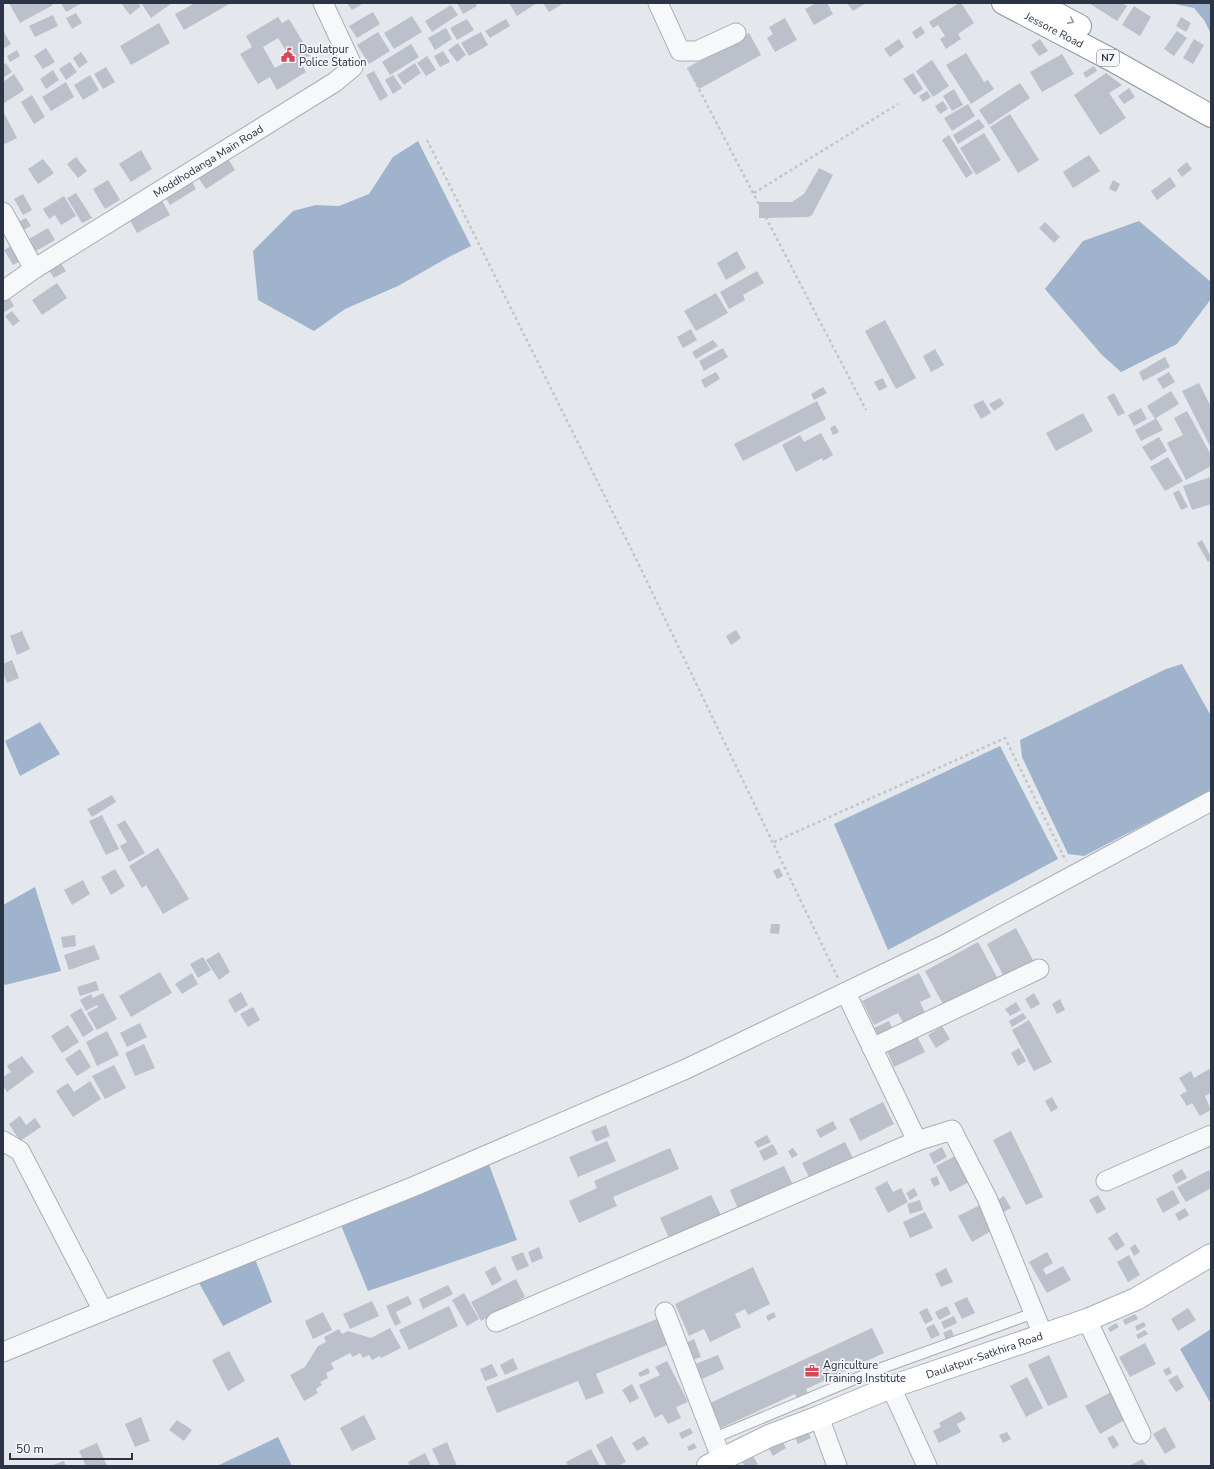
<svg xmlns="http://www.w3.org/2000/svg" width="1214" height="1469" font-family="'Nunito Sans',sans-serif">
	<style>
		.water { fill: #9fb4cc }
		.building { fill: #bbc0ca; fill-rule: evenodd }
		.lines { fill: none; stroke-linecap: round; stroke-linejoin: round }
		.service-casing { stroke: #a9aeb7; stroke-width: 12 }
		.minor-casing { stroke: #a9aeb7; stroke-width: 21 }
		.secondary-casing { stroke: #a9aeb7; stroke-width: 24 }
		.trunk-casing { stroke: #8b94a3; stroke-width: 24 }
		.path { stroke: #c2c5cb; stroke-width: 2.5; stroke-dasharray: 3 3; stroke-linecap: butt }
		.service { stroke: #f7f8fa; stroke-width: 10 }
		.minor { stroke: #f7f8fa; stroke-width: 19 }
		.secondary { stroke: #fff; stroke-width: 22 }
		.trunk { stroke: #fff; stroke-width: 22 }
		.oneway { stroke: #959aa2 }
		.labels { text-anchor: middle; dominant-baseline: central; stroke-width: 3.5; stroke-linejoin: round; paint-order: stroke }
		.shield { fill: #f4f6f9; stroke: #676e7b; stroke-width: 1 }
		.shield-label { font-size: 10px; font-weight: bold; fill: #2b3445 }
		.street-label { font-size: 11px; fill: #2b3445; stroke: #f4f6f9 }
		.poi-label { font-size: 11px; fill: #2b3445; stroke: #f4f6f9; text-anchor: start }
	</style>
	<rect width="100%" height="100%" fill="#e4e7ec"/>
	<!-- water -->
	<path class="water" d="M1170 3H1211V34L1204 20 1194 8Z
		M418 141 471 246 447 258 398 286 345 309 314 331 258 300 253 251 293 211 316 205 339 206 369 194 393 157Z
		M1139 221 1211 282V299L1177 344 1121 372 1102 355 1045 289 1083 241Z
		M1182 664 1211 716V790L1084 856 1068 854 1022 757 1020 740 1166 669Z
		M40 722 60 754 20 776 5 741Z
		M1000 746 1058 859 888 950 834 824Z
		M35 887 61 971 5 985 3 980V905Z
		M487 1159 517 1240 368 1291 340 1223Z
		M255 1259 272 1302 223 1326 199 1283Z
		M1211 1329V1404L1180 1349Z
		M278 1437 292 1466H217Z"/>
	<!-- building -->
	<path class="building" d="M9 3H51L53 5 20 23Z
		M61 3H82L66 12Z
		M121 3H138L141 6 130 15Z
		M141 3H172L151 18Z
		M195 3H231L184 30 175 14Z
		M347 3H364L352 10Z
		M457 3H475L477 6 463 14Z
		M509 3H537L517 16Z
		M543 3H564L549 12Z
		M816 3H827L833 14 814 25 805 9Z
		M847 3H866L853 11Z
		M959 3H961L974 23 958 34 961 39 946 49 940 39 945 36 938 25 933 28 929 22Z
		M1089 3H1122L1127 6 1117 21Z
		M451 5 458 15 432 32 425 21Z
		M1134 6 1151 17 1140 36 1122 25Z
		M373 12 380 24 357 38 349 26Z
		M76 13 82 23 72 29 66 18Z
		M53 15 58 26 35 37 29 26Z
		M412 16 422 32 394 49 384 33Z
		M278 17 282 23 289 19 311 55 300 61 306 72 277 90 270 77 258 84 240 54 252 47 246 36ZM278 38 291 59 275 68 263 47Z
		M1181 17 1191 23 1186 32 1176 26Z
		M785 18 797 40 775 52 767 38 773 34 769 27Z
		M467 19 474 30 457 40 450 28Z
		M506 19 510 26 490 38 485 31Z
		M159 23 170 43 131 65 120 46Z
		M921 26 925 33 916 39 912 32Z
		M446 28 452 39 435 50 428 38Z
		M3 30 11 44 3 49Z
		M1177 31 1187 38 1174 56 1164 49Z
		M378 32 390 51 369 64 357 45Z
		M481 32 488 45 469 56 461 43Z
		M749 33 761 55 699 89 687 68Z
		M899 39 904 47 890 57 884 49Z
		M1040 39 1048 51 1039 56 1031 45Z
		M1194 39 1204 45 1193 64 1183 58Z
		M458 43 466 55 457 62 448 50Z
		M411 44 419 57 390 75 382 62Z
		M46 48 55 62 43 69 34 56Z
		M17 50 20 56 10 62 7 56Z
		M443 51 450 62 440 67 434 56Z
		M81 52 88 62 79 68 73 58Z
		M966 53 984 82 988 80 994 89 971 104 946 65Z
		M1062 54 1074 74 1042 92 1030 72Z
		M427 56 436 70 426 76 417 63Z
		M932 60 949 86 933 97 916 71Z
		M70 62 77 72 66 80 59 69Z
		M6 63 12 72 3 78V65Z
		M415 63 421 73 404 85 397 75Z
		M1094 66 1097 71 1086 78 1083 73Z
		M106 67 115 82 103 89 94 74Z
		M53 70 59 80 46 89 40 79Z
		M374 71 388 96 380 101 366 75Z
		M913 73 923 89 914 95 903 79Z
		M1106 73 1122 85 1109 93 1126 118 1100 135 1074 95Z
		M14 74 24 90 3 104V82Z
		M90 75 99 90 83 100 74 85Z
		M393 75 402 88 393 94 385 80Z
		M66 82 74 97 51 111 42 97Z
		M1020 83 1030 98 989 125 979 110Z
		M1129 88 1135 97 1124 104 1118 96Z
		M954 89 963 105 952 111 943 96Z
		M927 91 931 97 923 102 919 96Z
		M32 95 45 117 34 124 21 102Z
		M943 101 948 109 940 114 935 106Z
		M968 104 975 116 952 131 944 118Z
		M3 111 17 138 5 144 3 141Z
		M1010 114 1039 160 1018 173 990 127Z
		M979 119 985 127 958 144 953 135Z
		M984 133 1001 160 976 175 960 148Z
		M949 135 973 173 966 178 942 140Z
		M141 150 152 169 131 182 119 164Z
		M225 154 235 170 206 189 195 173Z
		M1089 155 1100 171 1073 188 1063 172Z
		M76 157 87 171 78 178 67 164Z
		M43 159 54 173 38 184 28 169Z
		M1187 162 1192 169 1182 177 1177 170Z
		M819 168 833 175 812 215 808 217 759 218V202H792L804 194Z
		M1170 177 1176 186 1157 200 1151 191Z
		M190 179 196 189 170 205 164 195Z
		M108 180 120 200 105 209 93 189Z
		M1113 180 1120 184 1116 192 1109 189Z
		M76 193 92 218 82 223 67 198Z
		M23 194 32 210 23 215 14 199Z
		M64 196 76 216 61 225 55 215 49 219 43 209Z
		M160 197 170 215 137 233 127 215Z
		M26 218 31 226 10 237 5 229Z
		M1045 222 1060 237 1054 243 1039 228Z
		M48 228 55 240 36 251 29 239Z
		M22 240 31 255 13 265 4 250Z
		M737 251 746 268 726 280 717 263Z
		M60 262 66 271 54 278 48 269Z
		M757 271 764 283 743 295 745 300 729 309 720 292Z
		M57 283 67 298 42 315 32 300Z
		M716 293 728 313 696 331 684 311Z
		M9 297 14 306 3 313V301Z
		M12 311 20 321 13 326 5 316Z
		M885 320 916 378 896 389 865 331Z
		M691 329 697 340 683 348 677 337Z
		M713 340 718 346 696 359 692 352Z
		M723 348 728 357 704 371 699 361Z
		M935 349 944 365 931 372 923 356Z
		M1165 357 1170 367 1143 381 1139 372Z
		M716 372 720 379 705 388 701 380Z
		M1169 372 1175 382 1163 389 1157 379Z
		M883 378 887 387 879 391 874 382Z
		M1199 383 1211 407V448L1182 391Z
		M823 387 827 393 814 400 811 394Z
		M1171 391 1179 404 1156 418 1163 430 1141 441 1135 430 1155 419 1147 406Z
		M1114 393 1125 413 1118 416 1107 397Z
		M1000 398 1004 404 994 411 989 404Z
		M983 400 991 413 981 419 973 405Z
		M817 401 826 419 743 461 734 444Z
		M1141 408 1147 419 1134 426 1128 415Z
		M1187 411 1211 455V466L1186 480 1167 443 1183 435 1174 418Z
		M1083 413 1093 431 1056 451 1046 433Z
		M835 425 839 432 833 435 830 428Z
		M821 433 833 455 823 461 822 458 796 472 782 445 800 435 804 442Z
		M1159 437 1167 451 1151 461 1142 447Z
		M1168 457 1183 481 1165 491 1150 467Z
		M1211 477V504L1192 510 1183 486Z
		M1179 490 1188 507 1181 510 1173 493Z
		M1202 540 1211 557V560L1208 562 1197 543Z
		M736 630 741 638 731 645 726 636Z
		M22 631 30 649 17 655 10 636Z
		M12 660 19 678 7 683 3 672V664Z
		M112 795 116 802 92 817 87 809Z
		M102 815 119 849 106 855 89 821Z
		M125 820 145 853 129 862 120 846 127 842 117 825Z
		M158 848 189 899 163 914 146 885 142 888 129 866Z
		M779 868 783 876 777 879 773 871Z
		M115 869 125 886 111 895 101 877Z
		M83 880 90 894 72 905 64 890Z
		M771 924H780L779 934 770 933Z
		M1016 928 1034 962 1004 977 987 944Z
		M75 935 76 946 63 948 61 937Z
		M978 942 998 979 945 1008 925 971Z
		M94 945 100 959 69 970 64 955Z
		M219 952 230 972 219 980 206 960Z
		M203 957 211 970 198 978 190 964Z
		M160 972 172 993 131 1017 119 996Z
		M192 973 198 984 182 994 175 984Z
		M919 973 931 997 920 1002 926 1015 905 1026 898 1013 874 1025 862 1001Z
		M96 981 99 990 80 996 77 987Z
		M241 992 248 1005 235 1013 228 1000Z
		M103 993 117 1019 97 1030 87 1013 98 1007 97 1005 86 1011 80 1000 91 994 93 998Z
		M1034 993 1040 1004 1031 1009 1025 999Z
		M1060 999 1065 1010 1057 1014 1052 1004Z
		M1016 1002 1021 1010 1010 1016 1005 1009Z
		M253 1007 260 1020 248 1027 240 1014Z
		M81 1008 94 1030 83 1037 70 1015Z
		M1023 1013 1027 1018 1012 1027 1009 1021Z
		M1029 1020 1052 1062 1034 1071 1012 1030Z
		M889 1021 893 1030 879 1037 874 1028Z
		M140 1023 147 1037 127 1047 120 1033Z
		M68 1025 79 1042 62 1053 51 1036Z
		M942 1026 950 1039 936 1048 928 1035Z
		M107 1031 119 1055 97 1066 86 1042Z
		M917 1036 925 1052 894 1067 887 1051Z
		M144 1044 155 1068 135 1076 125 1053Z
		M1019 1048 1026 1061 1018 1066 1011 1053Z
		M80 1049 91 1067 77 1076 65 1059Z
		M22 1056 34 1072 7 1092 3 1086V1077L11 1072 7 1066Z
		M114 1065 126 1088 105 1099 92 1076Z
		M1211 1068V1093L1205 1096 1211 1110 1200 1116 1192 1103 1187 1106 1180 1095 1187 1091 1179 1078 1191 1071 1194 1078Z
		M90 1081 101 1099 73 1117 56 1091 68 1083 74 1092Z
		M1052 1097 1058 1108 1051 1112 1045 1101Z
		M883 1102 894 1124 860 1141 849 1119Z
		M20 1116 26 1125 35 1118 41 1127 20 1141 9 1124Z
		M833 1121 837 1129 820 1138 816 1130Z
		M606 1125 610 1136 596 1142 591 1131Z
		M1011 1131 1043 1197 1026 1205 993 1140Z
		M767 1135 771 1142 758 1148 754 1142Z
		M607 1141 616 1161 578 1177 569 1157Z
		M845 1142 853 1158 810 1179 802 1163Z
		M773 1144 778 1154 764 1161 759 1151Z
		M942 1147 947 1157 934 1164 929 1154Z
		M670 1148 679 1169 613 1197 617 1206 579 1223 569 1201 597 1188 594 1181Z
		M793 1148 798 1155 792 1158 788 1151Z
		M957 1155 971 1181 950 1192 936 1166Z
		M784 1166 793 1185 738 1209 730 1190Z
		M1182 1169 1187 1178 1176 1184 1172 1175Z
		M1209 1170 1211 1173V1188L1186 1202 1177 1187Z
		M937 1176 940 1184 934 1187 930 1179Z
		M887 1181 893 1192 901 1188 908 1202 888 1213 875 1188Z
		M914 1188 918 1195 910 1200 906 1193Z
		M1173 1190 1180 1203 1163 1213 1156 1199Z
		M711 1195 721 1215 669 1238 660 1218Z
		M1098 1195 1106 1209 1097 1214 1089 1200Z
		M1004 1196 1011 1208 1002 1213 995 1202Z
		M920 1200 923 1210 910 1214 907 1204Z
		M980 1205 993 1230 972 1242 958 1216Z
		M1185 1208 1189 1215 1179 1221 1175 1214Z
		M925 1212 933 1228 910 1238 903 1222Z
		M1117 1232 1125 1245 1116 1251 1108 1238Z
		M1135 1244 1140 1252 1134 1256 1130 1248Z
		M539 1247 543 1258 532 1263 528 1252Z
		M523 1252 529 1266 517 1271 511 1257Z
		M1047 1252 1053 1263 1043 1269 1046 1275 1063 1266 1071 1280 1047 1293 1029 1262Z
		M1129 1255 1140 1275 1128 1282 1117 1262Z
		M495 1266 502 1280 492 1286 485 1272Z
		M753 1267 770 1304 748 1315 745 1309 735 1314 741 1327 710 1342 704 1329 689 1336 675 1304Z
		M946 1268 953 1282 941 1287 935 1274Z
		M516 1279 525 1297 481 1321 471 1302Z
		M448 1285 453 1294 423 1309 419 1299Z
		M464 1293 479 1319 467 1326 452 1300Z
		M408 1296 412 1304 396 1312 401 1323 395 1326 386 1306Z
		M967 1297 975 1313 962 1319 954 1303Z
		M372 1301 379 1316 350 1329 343 1314Z
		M449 1306 458 1326 409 1350 399 1330Z
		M947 1306 951 1314 939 1320 935 1312Z
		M927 1308 933 1320 925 1324 919 1312Z
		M1188 1308 1196 1320 1178 1331 1171 1319Z
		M323 1312 332 1330 313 1339 305 1321Z
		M774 1312 776 1317 768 1321 766 1316Z
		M1135 1314 1138 1319 1125 1325 1123 1320Z
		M954 1316 957 1323 944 1329 941 1322Z
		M657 1319 667 1345 596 1374 604 1393 586 1400 578 1381 497 1413 486 1387Z
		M1144 1322 1146 1326 1137 1331 1135 1326Z
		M1116 1323 1119 1327 1110 1332 1108 1328Z
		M934 1324 940 1335 931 1339 926 1328Z
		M390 1328 401 1348 381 1358 380 1356 372 1360 369 1355 363 1358 360 1353 353 1357 350 1353 331 1363 334 1369 326 1373 328 1378 320 1382 322 1385 316 1389 318 1393 304 1401 290 1375 305 1367 318 1346 326 1342 324 1337 339 1329 342 1334 348 1331 371 1338Z
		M872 1328 884 1353 806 1389 812 1403 801 1409 795 1394 721 1428 710 1403Z
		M951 1329 954 1335 946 1339 943 1333Z
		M1145 1330 1148 1334 1138 1339 1136 1335Z
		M694 1339 701 1357 689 1361 683 1344Z
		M1145 1343 1156 1364 1130 1377 1119 1357Z
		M229 1351 245 1381 228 1391 212 1360Z
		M718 1355 724 1369 700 1380 693 1365Z
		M1049 1355 1068 1397 1048 1406 1028 1365Z
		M513 1358 518 1369 505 1375 500 1365Z
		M667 1361 688 1402 676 1407 681 1418 668 1424 662 1414 655 1418 639 1385 660 1375 655 1367Z
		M492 1364 498 1376 485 1381 480 1369Z
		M1169 1367 1172 1373 1166 1376 1163 1370Z
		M648 1368 650 1373 640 1377 638 1373Z
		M1177 1375 1184 1387 1176 1392 1168 1380Z
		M1027 1377 1043 1408 1026 1417 1010 1386Z
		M632 1384 639 1398 630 1403 622 1390Z
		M1113 1391 1128 1418 1100 1434 1085 1406Z
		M961 1411 966 1419 957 1424 961 1432 939 1443 933 1431 941 1427 939 1423Z
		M364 1415 376 1439 352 1451 340 1428Z
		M141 1417 150 1441 135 1447 125 1424Z
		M177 1420 192 1430 184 1441 169 1430Z
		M1165 1427 1176 1447 1165 1454 1153 1434Z
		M690 1428 693 1433 682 1439 679 1433Z
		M807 1429 811 1438 798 1444 794 1435Z
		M1007 1432 1011 1439 1003 1443 999 1435Z
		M1113 1435 1119 1445 1113 1449 1107 1438Z
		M612 1436 626 1462 618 1466H607L596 1445Z
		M644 1436 649 1444 637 1451 632 1443Z
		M782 1440 786 1448 773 1456 769 1449Z
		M447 1442 457 1466H440L432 1449Z
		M97 1443 107 1466H86L79 1451Z
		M694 1443 697 1448 689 1451 687 1447Z
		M591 1449 600 1466H568L566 1462Z
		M425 1453 431 1466H410L408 1462Z
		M752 1455 758 1464 754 1466H745L742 1462Z
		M1142 1459 1147 1466H1129Z
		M64 1461 66 1466H50Z"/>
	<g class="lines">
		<defs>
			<path id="service" d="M714 1438 879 1369 1034 1313"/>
			<g id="minor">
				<path d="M658 3 680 51H697L736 33"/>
				<path d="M3 212 34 269"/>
				<path id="s1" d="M3 291 34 269 335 82 353 67 323 3"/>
				<path d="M872 1048 1039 969"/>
				<path d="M3 1141 20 1151 103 1311"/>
				<path d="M917 1141 952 1130 987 1198 1043 1335"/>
				<path d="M1106 1181 1211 1135"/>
				<path d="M665 1312 722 1460"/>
				<path d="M1087 1320 1141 1434"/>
				<path d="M496 1322 917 1141 846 993"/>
				<path d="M3 1352 103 1311 415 1186 686 1069 946 944 1211 801"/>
				<path d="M891 1387 927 1466"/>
				<path d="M819 1417 837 1466"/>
			</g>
			<g id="secondary">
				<path id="s2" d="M708 1466 769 1436 819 1417 891 1387 1087 1320 1136 1299 1211 1255"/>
			</g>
			<g id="trunk">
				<path id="s3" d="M1003 3 1110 59 1211 116"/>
				<path d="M1037 3 1080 26"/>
			</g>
		</defs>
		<!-- service casing -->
		<use href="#service" class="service-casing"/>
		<!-- minor casing -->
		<use href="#minor" class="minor-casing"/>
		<!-- secondary casing -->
		<use href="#secondary" class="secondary-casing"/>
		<!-- trunk casing -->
		<use href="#trunk" class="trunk-casing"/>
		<!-- path -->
		<path class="path" d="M688 68 866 410
			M427 140 640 567 838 978
			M754 193 898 104
			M774 842 1005 738 1066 861"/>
		<!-- service -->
		<use href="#service" class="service"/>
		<!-- minor -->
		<use href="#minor" class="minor"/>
		<!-- secondary -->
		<use href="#secondary" class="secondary"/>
		<!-- trunk -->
		<use href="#trunk" class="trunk"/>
	</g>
	<!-- one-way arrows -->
	<defs><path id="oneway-chevron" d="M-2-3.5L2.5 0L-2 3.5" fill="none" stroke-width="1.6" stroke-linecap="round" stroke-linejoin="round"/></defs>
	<use class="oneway" href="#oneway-chevron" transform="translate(1071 21) rotate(28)"/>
	<!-- icons -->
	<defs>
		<symbol id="civic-bare" viewBox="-9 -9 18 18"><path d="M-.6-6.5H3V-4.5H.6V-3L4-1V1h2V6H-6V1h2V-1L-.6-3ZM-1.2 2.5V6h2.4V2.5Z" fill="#d1495b" stroke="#f4f6f9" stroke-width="2.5" paint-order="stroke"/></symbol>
		<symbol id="office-bare" viewBox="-9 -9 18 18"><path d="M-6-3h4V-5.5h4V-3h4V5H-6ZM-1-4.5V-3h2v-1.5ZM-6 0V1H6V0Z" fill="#d1495b" stroke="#f4f6f9" stroke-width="2.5" paint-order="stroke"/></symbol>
	</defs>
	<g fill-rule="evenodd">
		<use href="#civic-bare" x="278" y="45" width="20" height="20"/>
		<use href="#office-bare" x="802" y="1361" width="20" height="20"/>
	</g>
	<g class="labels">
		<!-- shield labels -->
		<rect class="shield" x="1097" y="50" width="22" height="16" rx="3"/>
		<g class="shield-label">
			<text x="1108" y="58">N7</text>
		</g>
		<!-- street labels -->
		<g class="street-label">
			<text stroke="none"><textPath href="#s3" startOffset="58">Jessore Road</textPath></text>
			<text stroke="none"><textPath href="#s1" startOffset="243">Moddhodanga Main Road</textPath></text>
			<text stroke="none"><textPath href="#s2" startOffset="298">Daulatpur-Satkhira Road</textPath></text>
		</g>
		<!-- poi labels -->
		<g class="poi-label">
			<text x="299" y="49">Daulatpur<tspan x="299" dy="13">Police Station</tspan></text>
			<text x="823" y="1365">Agriculture<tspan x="823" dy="13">Training Institute</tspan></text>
		</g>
	</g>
	<!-- border -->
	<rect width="1214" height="1469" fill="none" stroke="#2b3445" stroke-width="8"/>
	<!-- scale -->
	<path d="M10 1453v6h122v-6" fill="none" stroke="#2b3445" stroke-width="2"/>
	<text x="16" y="1453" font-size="12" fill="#2b3445" stroke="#f4f6f9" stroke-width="3" paint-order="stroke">50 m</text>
</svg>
